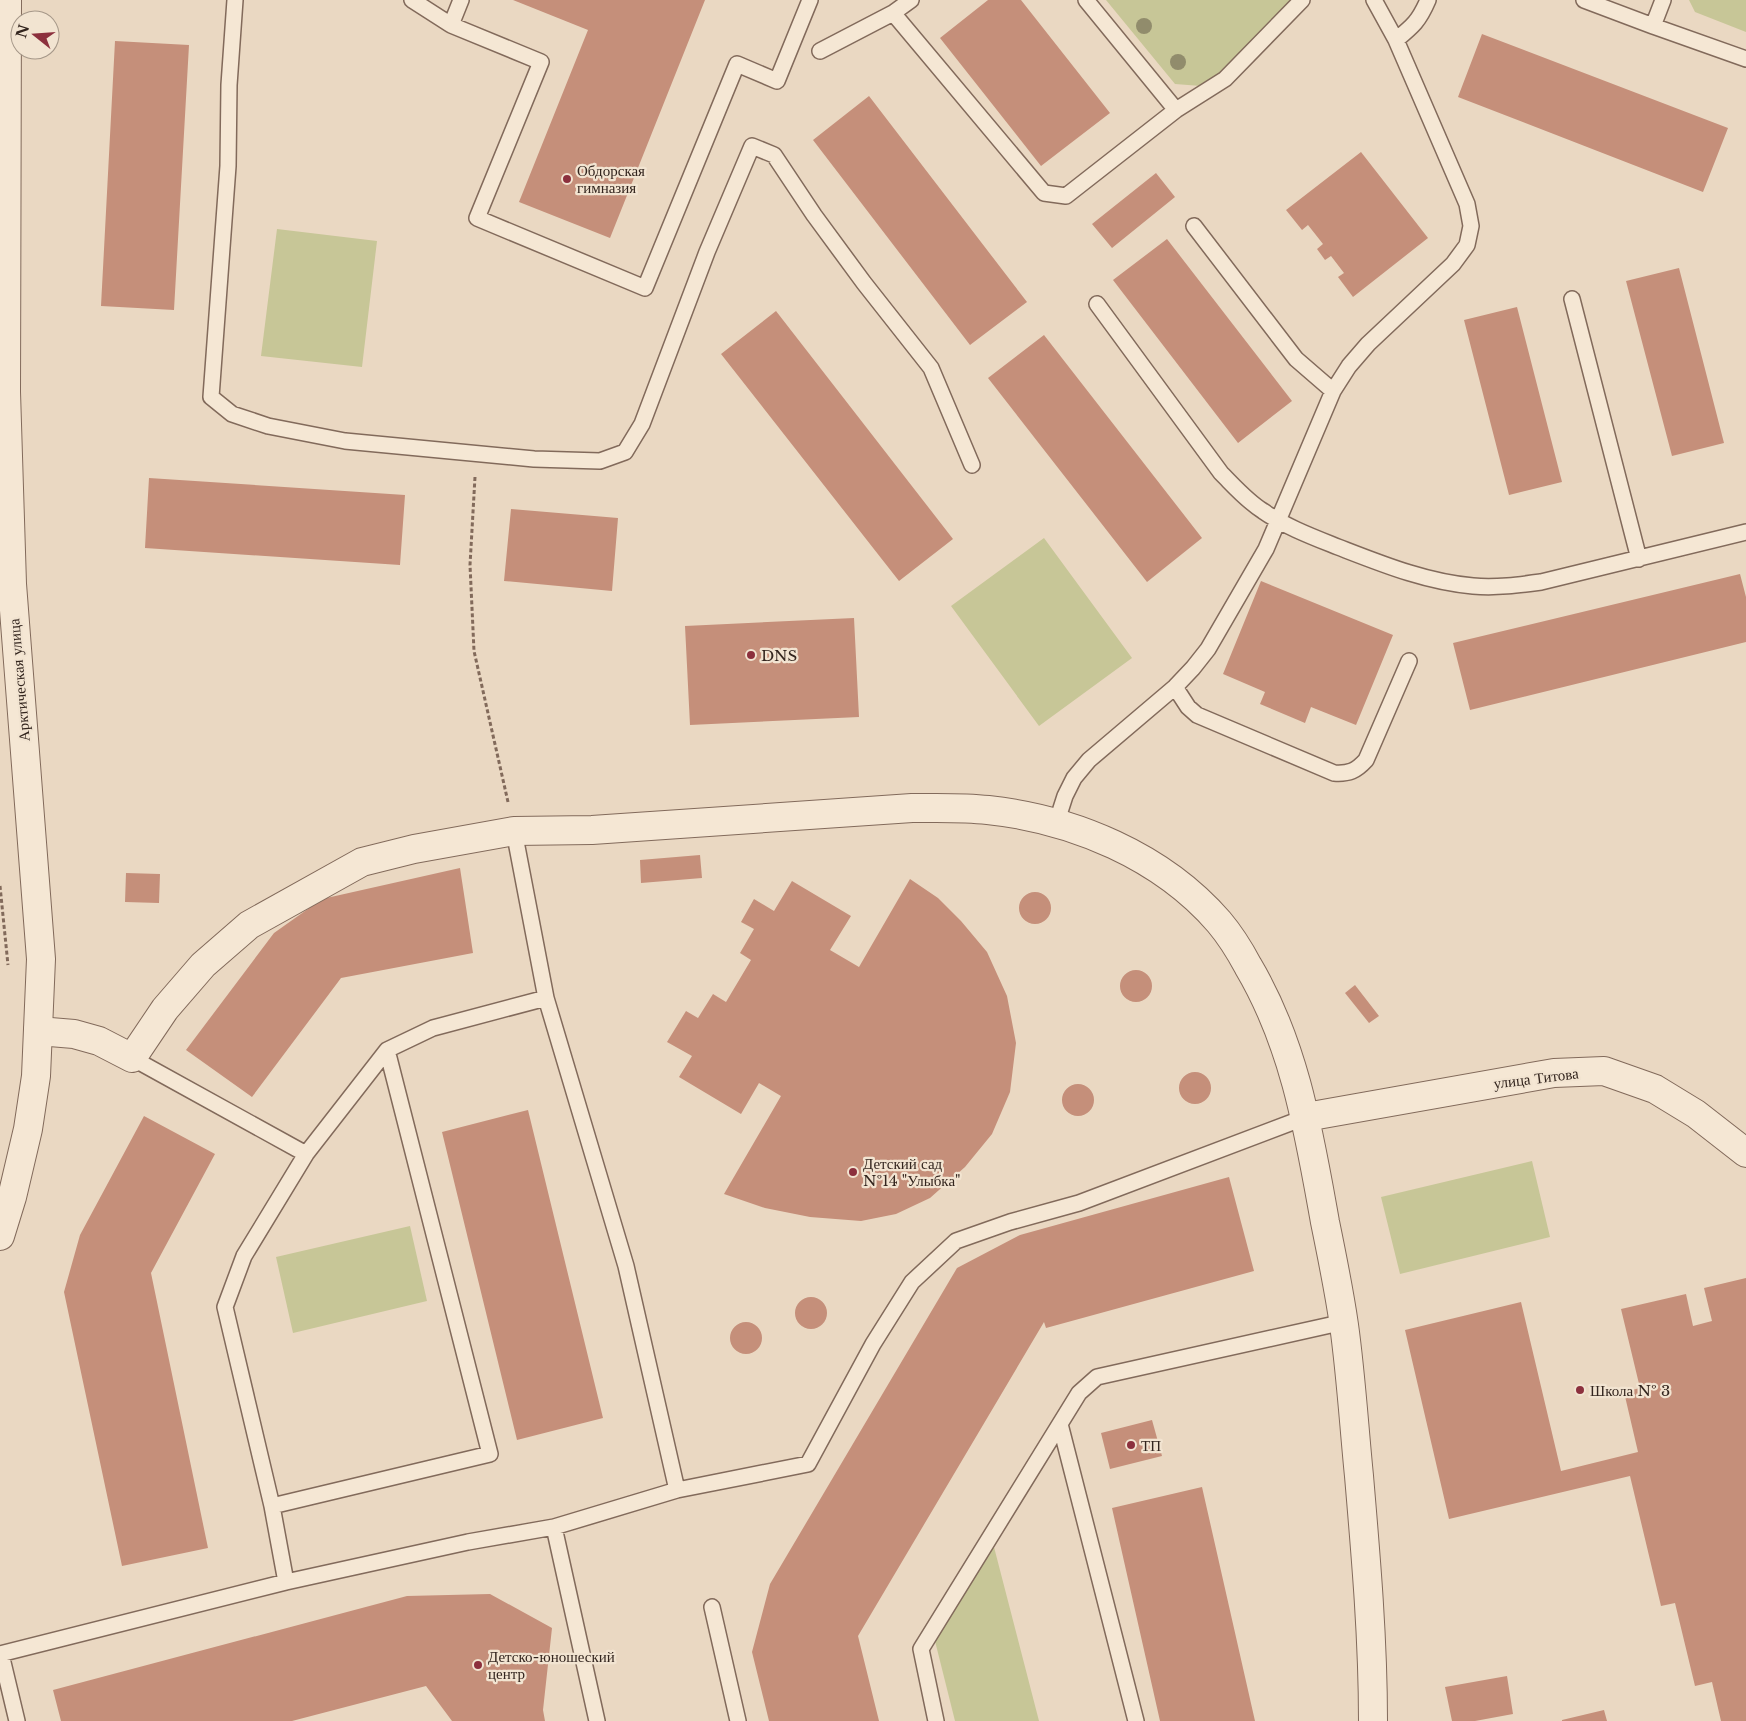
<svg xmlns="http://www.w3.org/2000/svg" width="1746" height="1721" font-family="'Libre Baskerville',serif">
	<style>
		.green { fill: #c7c697 }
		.building { fill: #c58f7a }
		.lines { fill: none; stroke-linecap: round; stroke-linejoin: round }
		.service-casing { stroke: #826a5b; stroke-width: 18 }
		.minor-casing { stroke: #826a5b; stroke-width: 30 }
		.tertiary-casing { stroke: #826a5b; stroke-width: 30 }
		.path { stroke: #826a5b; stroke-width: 3; stroke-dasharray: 4 2.5; stroke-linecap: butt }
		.service { stroke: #f5e7d4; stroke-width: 15 }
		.minor { stroke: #f5e7d4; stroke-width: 28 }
		.tertiary { stroke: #f5e7d4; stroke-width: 28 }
		.tree { fill: #918c6c }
		.poi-dot { fill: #8c303d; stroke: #f2e4d1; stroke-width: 2 }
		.labels { text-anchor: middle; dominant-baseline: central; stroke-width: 4.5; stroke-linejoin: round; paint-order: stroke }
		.poi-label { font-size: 15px; fill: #33251e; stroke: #f2e4d1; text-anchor: start }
		.street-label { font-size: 15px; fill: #33251e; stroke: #f2e4d1 }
	</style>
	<rect width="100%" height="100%" fill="#ead8c2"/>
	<!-- green -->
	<path class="green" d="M1106 0H1299L1225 73 1201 86 1175 84Z
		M1689 0H1746V32L1695 12Z
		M277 229 377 241 362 367 261 356Z
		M1044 538 1132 658 1039 726 951 606Z
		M1532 1161 1550 1237 1400 1274 1381 1197Z
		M410 1226 427 1301 293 1333 276 1257Z
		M994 1547 1039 1721H955L935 1641Z"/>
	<!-- building -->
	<path class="building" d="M513 0H705L610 238 519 202 588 30Z
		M988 0H1021L1110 113 1041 166 940 38Z
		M1482 34 1728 128 1703 192 1458 97Z
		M115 41 189 45 174 310 101 306Z
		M869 96 1027 302 970 345 813 140Z
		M1361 152 1428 238 1353 297 1338 277 1344 273 1331 256 1325 260 1317 249 1323 244 1308 225 1302 230 1286 210Z
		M1156 173 1175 197 1112 248 1092 224Z
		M1167 239 1292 401 1238 443 1113 280Z
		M1679 268 1724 443 1672 456 1626 281Z
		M1517 307 1562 482 1509 495 1464 320Z
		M776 311 953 539 899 581 721 354Z
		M1044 335 1202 538 1147 582 988 378Z
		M149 478 405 495 400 565 145 548Z
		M511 509 618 518 612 591 504 581Z
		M1740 574 1746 597V642L1470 710 1453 643Z
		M1261 581 1393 635 1356 725 1311 707 1305 723 1260 704 1265 692 1223 674Z
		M854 618 859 717 690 725 685 626Z
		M700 855 702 878 641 883 640 860Z
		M460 868 473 953 341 978 252 1097 186 1050 274 933 322 899Z
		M126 873 160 874 159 903 125 902Z
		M910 879 938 898 961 921 987 952 1007 996 1016 1043 1010 1092 992 1134 965 1167 930 1198 896 1214 861 1221 810 1217 765 1208 724 1194 781 1096 759 1083 741 1114 679 1077 692 1056 667 1042 686 1011 698 1018 713 994 726 1002 751 960 740 953 754 929 741 922 754 899 774 911 792 881 851 916 830 950 859 967Z
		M1019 908a16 16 0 1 1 32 0a16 16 0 1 1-32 0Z
		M1120 986a16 16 0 1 1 32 0a16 16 0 1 1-32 0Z
		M1355 985 1379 1016 1369 1023 1345 993Z
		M1179 1088a16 16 0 1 1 32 0a16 16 0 1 1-32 0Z
		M1062 1100a16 16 0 1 1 32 0a16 16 0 1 1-32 0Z
		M528 1110 603 1418 517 1440 442 1132Z
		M144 1116 215 1154 151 1273 208 1548 122 1566 64 1292 80 1235Z
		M1229 1177 1254 1271 1046 1328 1044 1322 858 1636 879 1721H769L752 1652 770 1584 957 1268 1020 1235Z
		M1746 1278V1721H1721L1712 1682 1695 1686 1675 1603 1661 1606 1630 1476 1449 1519 1405 1330 1521 1302 1561 1471 1638 1452 1624 1392 1640 1388 1621 1309 1686 1294 1693 1326 1712 1321 1704 1288Z
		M795 1313a16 16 0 1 1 32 0a16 16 0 1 1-32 0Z
		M730 1338a16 16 0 1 1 32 0a16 16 0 1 1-32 0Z
		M1152 1420 1162 1456 1110 1469 1101 1433Z
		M1202 1487 1255 1721H1160L1112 1508Z
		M490 1594 552 1628 543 1710 545 1721H452L426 1686 292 1721H61L53 1690 407 1596Z
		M1507 1676 1513 1714 1475 1721H1452L1445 1687Z
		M1604 1710 1607 1721H1562V1720Z"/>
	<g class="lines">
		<defs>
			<path id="service" d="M235 0 229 85 228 166 211 397 232 414 268 426 345 441 534 459 600 461 625 452 642 424 707 252 752 146 774 155 814 215 864 283 931 368 972 465
				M412 0 451 25
				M461 0 451 25 541 62 477 218 645 288 737 64 777 81 810 0
				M911 0 893 13 1044 193 1066 196 1176 110 1225 79 1302 0
				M1086 0 1176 110
				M1584 0 1653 26
				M1663 0 1653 26 1746 59
				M1396 40C1413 26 1419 21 1428 0
				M820 51 893 13
				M1194 226 1296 359 1333 391
				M1572 299 1639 559
				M1097 304 1221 473C1234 486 1247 501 1263 511 1286 527 1313 537 1338 547 1382 564 1426 582 1473 586 1496 588 1519 585 1541 582L1746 532
				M1175 687 1188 707 1197 715 1334 773C1349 774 1356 771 1366 760L1409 661
				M1056 824 1065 796 1074 778 1089 760 1175 687 1193 668 1208 649 1266 549 1333 391 1349 366 1368 344 1453 264 1467 245 1471 226 1467 204 1396 40 1374 0
				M514 831 546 998 626 1266 677 1490 554 1527
				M306 1154 387 1050 433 1028 546 998
				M1060 1424 1136 1721
				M677 1490 808 1464 873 1344 912 1282 956 1241 1010 1222 1079 1203 1306 1117
				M272 1506 490 1454 387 1050
				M286 1582 468 1542 554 1527 597 1721
				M712 1607 738 1721
				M0 1654 286 1582 272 1506 225 1307 244 1256 306 1154 132 1058
				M1 1654 17 1721
				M936 1721 921 1649 1079 1393 1097 1377 1344 1322"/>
			<path id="minor" d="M38 1031 74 1034 99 1041 132 1058 165 1009 203 965 249 925 362 862 414 849 514 831 592 830 912 808C937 808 962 807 988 810 1073 819 1162 856 1219 922 1230 935 1240 951 1248 966 1295 1045 1309 1133 1325 1222 1332 1256 1339 1290 1344 1325 1351 1375 1354 1426 1359 1476 1366 1558 1373 1639 1373 1721
				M1306 1117 1554 1073 1604 1071 1655 1089 1696 1114 1746 1153"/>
			<path id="tertiary" d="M0 1236 12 1197 28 1129 36 1076 41 959 12 584 6 392 7 0"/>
		</defs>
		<!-- service casing -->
		<use href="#service" class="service-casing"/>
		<!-- minor casing -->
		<use href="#minor" class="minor-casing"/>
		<!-- tertiary casing -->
		<use href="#tertiary" class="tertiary-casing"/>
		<!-- path -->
		<path class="path" d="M475 477 470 565 474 651 508 802
			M0 886 8 965"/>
		<!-- service -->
		<use href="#service" class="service"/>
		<!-- minor -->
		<use href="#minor" class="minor"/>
		<!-- tertiary -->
		<use href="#tertiary" class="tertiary"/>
	</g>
	<!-- trees -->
	<g class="tree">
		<circle cx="1144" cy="26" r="8"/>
		<circle cx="1178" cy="62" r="8"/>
	</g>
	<!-- markers -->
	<g class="poi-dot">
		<circle cx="567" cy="179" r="5"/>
		<circle cx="751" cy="655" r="5"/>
		<circle cx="853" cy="1172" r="5"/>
		<circle cx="1580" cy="1390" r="5"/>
		<circle cx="1131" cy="1445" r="5"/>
		<circle cx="478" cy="1665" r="5"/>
	</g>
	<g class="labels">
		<!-- poi labels -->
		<g class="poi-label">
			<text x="577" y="170">Обдорская<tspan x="577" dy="17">гимназия</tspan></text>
			<text x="761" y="655">DNS</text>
			<text x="863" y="1163">Детский сад<tspan x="863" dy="17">№14 "Улыбка"</tspan></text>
			<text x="1590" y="1390">Школа № 3</text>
			<text x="1141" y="1445">ТП</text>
			<text x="488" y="1656">Детско-юношеский<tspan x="488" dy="17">центр</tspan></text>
		</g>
		<!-- street labels -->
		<g class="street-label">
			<text transform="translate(19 680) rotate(-95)">Арктическая улица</text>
			<text transform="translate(1536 1078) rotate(-7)">улица Титова</text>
		</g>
	</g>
	<!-- north arrow -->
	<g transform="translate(35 35) rotate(287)"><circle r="24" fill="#f2e4d1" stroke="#a69889"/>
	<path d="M0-4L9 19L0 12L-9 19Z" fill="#8c303d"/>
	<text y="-8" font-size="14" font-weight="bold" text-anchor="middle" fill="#33251e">N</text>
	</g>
</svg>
